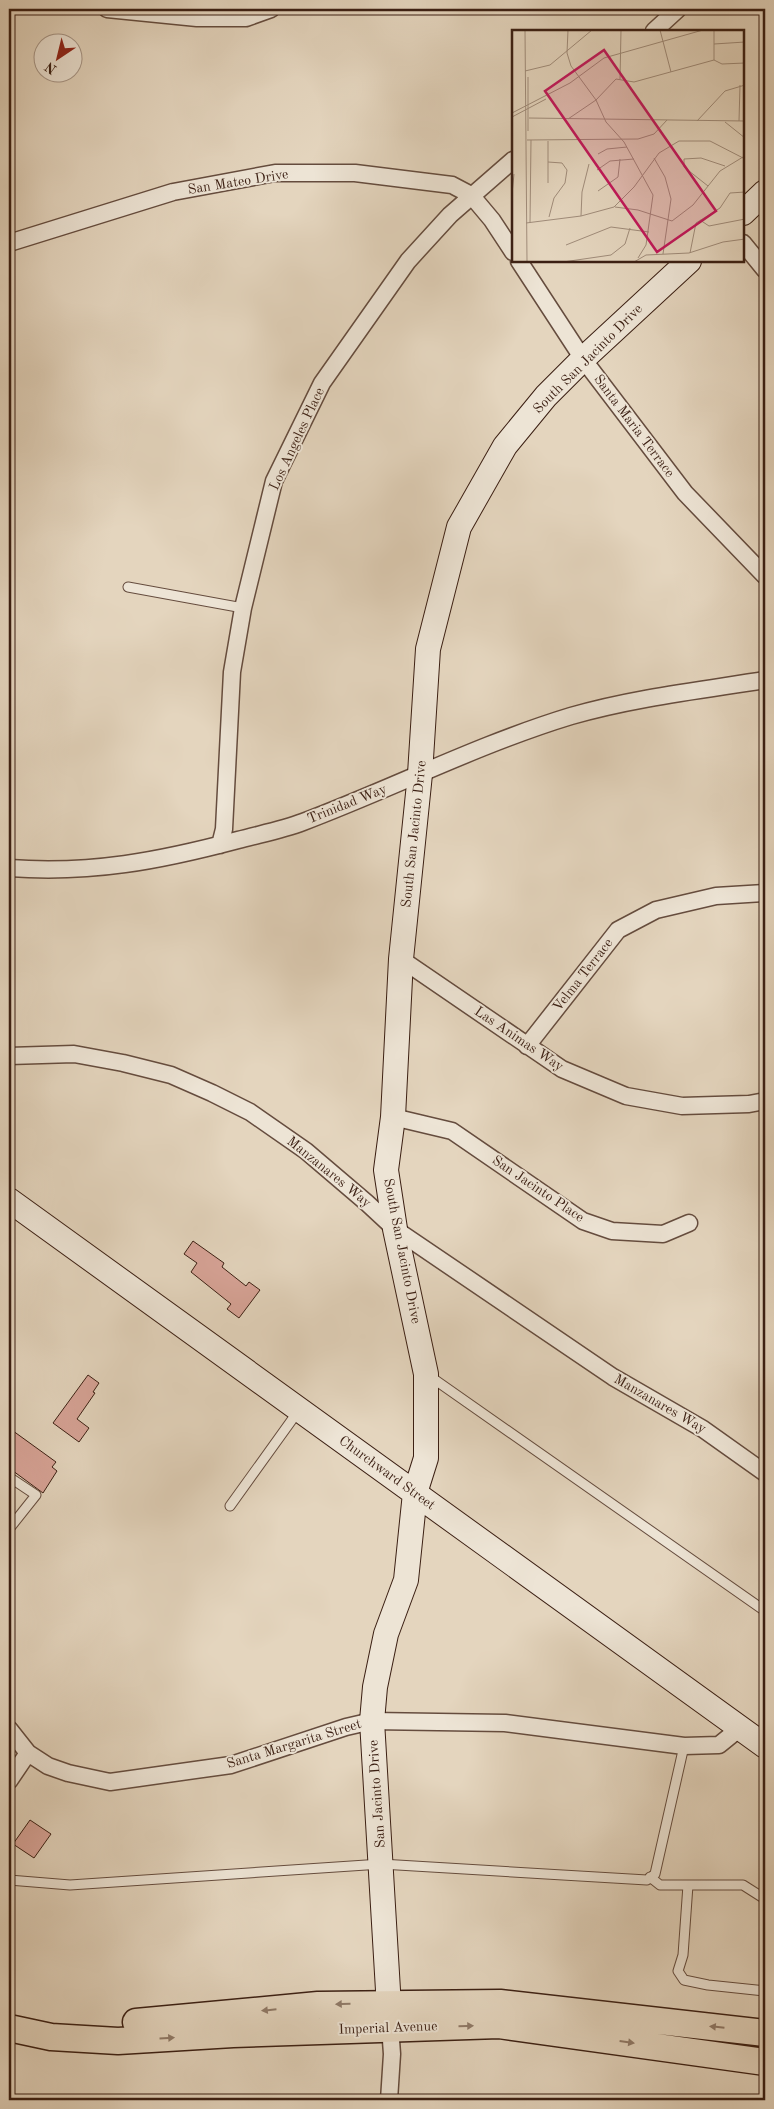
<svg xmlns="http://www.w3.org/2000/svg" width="774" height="2109" font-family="'Old Standard TT',serif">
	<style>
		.building { fill: #d8a498; stroke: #3b1f13 }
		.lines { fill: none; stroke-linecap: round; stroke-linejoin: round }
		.lane-casing { stroke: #654c3e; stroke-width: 11 }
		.street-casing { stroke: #654c3e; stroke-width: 19 }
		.secondary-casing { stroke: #3b1f13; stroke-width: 26 }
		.primary-casing { stroke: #3b1f13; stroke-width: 29 }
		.lane { stroke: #ede4d5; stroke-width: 9 }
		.street { stroke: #ede4d5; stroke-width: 16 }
		.secondary { stroke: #ede4d5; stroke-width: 24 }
		.primary { stroke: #e4d5be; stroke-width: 26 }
		.oneway { fill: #907a68 }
		.labels { text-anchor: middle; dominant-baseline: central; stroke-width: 4; stroke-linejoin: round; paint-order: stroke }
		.street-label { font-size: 14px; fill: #3b1f13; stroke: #ede4d5 }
		.inset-road { fill: none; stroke: #a08c7a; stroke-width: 1 }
		.view { fill: #c2185b; fill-opacity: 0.15; stroke: #c2185b; stroke-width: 2.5 }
		.inset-edge { fill: none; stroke: #3b1f13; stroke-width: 2.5 }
	</style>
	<rect width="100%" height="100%" fill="#e4d5be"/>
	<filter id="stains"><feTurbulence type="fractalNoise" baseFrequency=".004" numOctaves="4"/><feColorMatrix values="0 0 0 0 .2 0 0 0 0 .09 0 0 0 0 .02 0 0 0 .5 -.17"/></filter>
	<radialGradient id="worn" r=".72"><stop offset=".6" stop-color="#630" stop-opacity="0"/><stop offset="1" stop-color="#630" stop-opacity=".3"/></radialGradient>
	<!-- building -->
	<path class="building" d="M193 1241 224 1263 222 1267 246 1286 249 1282 260 1290 239 1318 227 1309 231 1304 191 1272 197 1263 184 1254Z
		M88 1375 99 1383 93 1392 95 1393 77 1419 89 1428 79 1442 53 1423Z
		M9 1428 56 1462 52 1467 57 1471 43 1493 9 1468Z
		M30 1820 51 1834 34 1858 13 1844Z"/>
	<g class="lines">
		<defs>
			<path id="lane" d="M128 587 243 608
				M428 1375 765 1611
				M9 1477 36 1495 9 1529
				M230 1506 299 1410
				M650 1877 660 1885H743L765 1899
				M9 1880 70 1885 381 1864 647 1880 655 1874 684 1746
				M688 1885 683 1955 678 1971 684 1980 708 1985 765 1991"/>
			<path id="street" d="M107 9 197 18H246L271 9
				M654 31 678 9
				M9 243 173 192 275 173H355L452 185 471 195 492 220 513 252
				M743 243 765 270
				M519 261 583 359 685 493 765 576
				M220 845 224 829 232 672 243 608 274 481 322 383 408 261 450 215 513 160
				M9 868C91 874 159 861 238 840 260 834 282 830 303 822 393 788 479 744 571 716 633 698 702 690 765 680
				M401 959 562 1069 626 1096 682 1106 749 1104 765 1101
				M527 1046 618 930 656 910 716 896 765 893
				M9 1056 74 1054 123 1063 171 1075 212 1093 250 1112 306 1151 367 1203 395 1229 613 1377 703 1429 765 1473
				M393 1117 452 1131 583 1221 612 1231 663 1234 689 1223
				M9 1729 28 1753 48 1766 68 1773 110 1782 231 1765 346 1727 372 1721 505 1723 684 1746 719 1745 740 1728
				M9 1781 28 1753
				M389 2100 392 2054 390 2027"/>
			<path id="secondary" d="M743 213 765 192
				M9 1200 765 1746
				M390 2024 372 1721 375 1687 386 1634 406 1580 415 1493 426 1458V1374L395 1229 386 1170 393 1117 401 959 420 774 428 649 459 527 505 446 546 396 583 359 689 261"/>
			<path id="primary" d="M136 2022 318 2005 500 2003 765 2033
				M9 2028 51 2037 118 2041 233 2034 499 2025 765 2062"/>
		</defs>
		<!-- lane casing -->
		<use href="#lane" class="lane-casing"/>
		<!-- street casing -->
		<use href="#street" class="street-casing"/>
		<!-- secondary casing -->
		<use href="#secondary" class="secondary-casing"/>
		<!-- primary casing -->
		<use href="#primary" class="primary-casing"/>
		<!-- lane -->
		<use href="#lane" class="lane"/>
		<!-- street -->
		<use href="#street" class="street"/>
		<!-- secondary -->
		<use href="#secondary" class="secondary"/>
		<!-- primary -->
		<use href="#primary" class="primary"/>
	</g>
	<!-- one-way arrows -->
	<defs><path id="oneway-solid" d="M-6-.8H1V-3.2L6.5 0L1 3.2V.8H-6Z" transform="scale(1.25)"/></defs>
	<g class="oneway">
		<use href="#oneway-solid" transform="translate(343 2004) rotate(178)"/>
		<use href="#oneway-solid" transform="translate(269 2010) rotate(174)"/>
		<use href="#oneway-solid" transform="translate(466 2026) rotate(-1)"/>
		<use href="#oneway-solid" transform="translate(717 2027) rotate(-174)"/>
		<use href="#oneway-solid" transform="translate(167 2038) rotate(-4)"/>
		<use href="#oneway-solid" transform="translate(627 2042) rotate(8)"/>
	</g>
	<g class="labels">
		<!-- street labels -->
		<g class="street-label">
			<text transform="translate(238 182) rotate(-9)">San Mateo Drive</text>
			<text transform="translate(588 359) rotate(-45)">South San Jacinto Drive</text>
			<text transform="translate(634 426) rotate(53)">Santa Maria Terrace</text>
			<text transform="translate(297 439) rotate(-65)">Los Angeles Place</text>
			<text transform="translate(347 804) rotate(-22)">Trinidad Way</text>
			<text transform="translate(414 834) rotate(-84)">South San Jacinto Drive</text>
			<text transform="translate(583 975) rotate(-52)">Velma Terrace</text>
			<text transform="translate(519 1039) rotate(34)">Las Animas Way</text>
			<text transform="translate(329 1172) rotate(39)">Manzanares Way</text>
			<text transform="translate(538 1189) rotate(34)">San Jacinto Place</text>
			<text transform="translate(402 1251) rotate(79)">South San Jacinto Drive</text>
			<text transform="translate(660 1404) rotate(30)">Manzanares Way</text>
			<text transform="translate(387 1473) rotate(36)">Churchward Street</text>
			<text transform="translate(294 1744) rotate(-17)">Santa Margarita Street</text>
			<text transform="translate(377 1794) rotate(-94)">San Jacinto Drive</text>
			<text transform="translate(388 2028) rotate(-2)">Imperial Avenue</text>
		</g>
	</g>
	<!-- overview -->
	<g transform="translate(512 30)">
		<rect width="232" height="232" fill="#e4d5be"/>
		<path class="inset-road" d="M13 0 15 232M56 0 55 23 59 36 84 70 94 92 112 112 141 165 134 215 126 228M148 0 159 42M202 14 233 12M202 30V0M13 41 38 35 80 0M108 49 109 0M0 83 58 53 92 28 191 0M0 87 34 69M17 88 233 91M56 89 84 70 104 49 122 52 202 30 210 34 233 33M185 91 213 61 233 55M227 91 228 55M213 92 233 108M16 101V47M15 110 126 109 142 104 155 90M86 124 95 119 115 117M142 128 153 147 159 169 151 224M36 132 50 133 55 140 53 153 42 168 37 187M85 140 98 131 122 129M36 153V111M196 156 172 137V129L189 128 213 136M86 161 106 147 108 129M0 164 2 144M103 177 126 180 160 191 181 175 208 141 231 127M69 186 70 162 77 134M188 190 197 196 233 189M14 193 69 186 102 177 122 157 147 123 167 111H198L233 129M18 193 19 110M54 215 99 197 137 202M178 223 184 193 208 178 218 163 233 162M51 232 99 225 113 214 118 198M122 232 134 225 177 223 211 212 233 209"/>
		<path class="view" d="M92 20 204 181 145 222 33 61Z"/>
		<rect width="232" height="232" class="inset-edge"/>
	</g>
	<!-- margin -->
	<rect width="774" height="2109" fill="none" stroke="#e4d5be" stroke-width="30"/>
	<rect x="10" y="10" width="754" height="2089" fill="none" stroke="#3b1f13" stroke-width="2.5"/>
	<rect x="15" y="15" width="744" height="2079" fill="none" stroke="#3b1f13"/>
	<!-- north arrow -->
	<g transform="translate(58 58) rotate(215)"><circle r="24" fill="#ede4d5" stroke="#a69587"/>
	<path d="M0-4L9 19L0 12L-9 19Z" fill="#8f2418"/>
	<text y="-8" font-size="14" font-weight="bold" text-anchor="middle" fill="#3b1f13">N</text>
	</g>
	<rect width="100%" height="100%" filter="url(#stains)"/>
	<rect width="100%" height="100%" fill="url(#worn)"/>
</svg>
